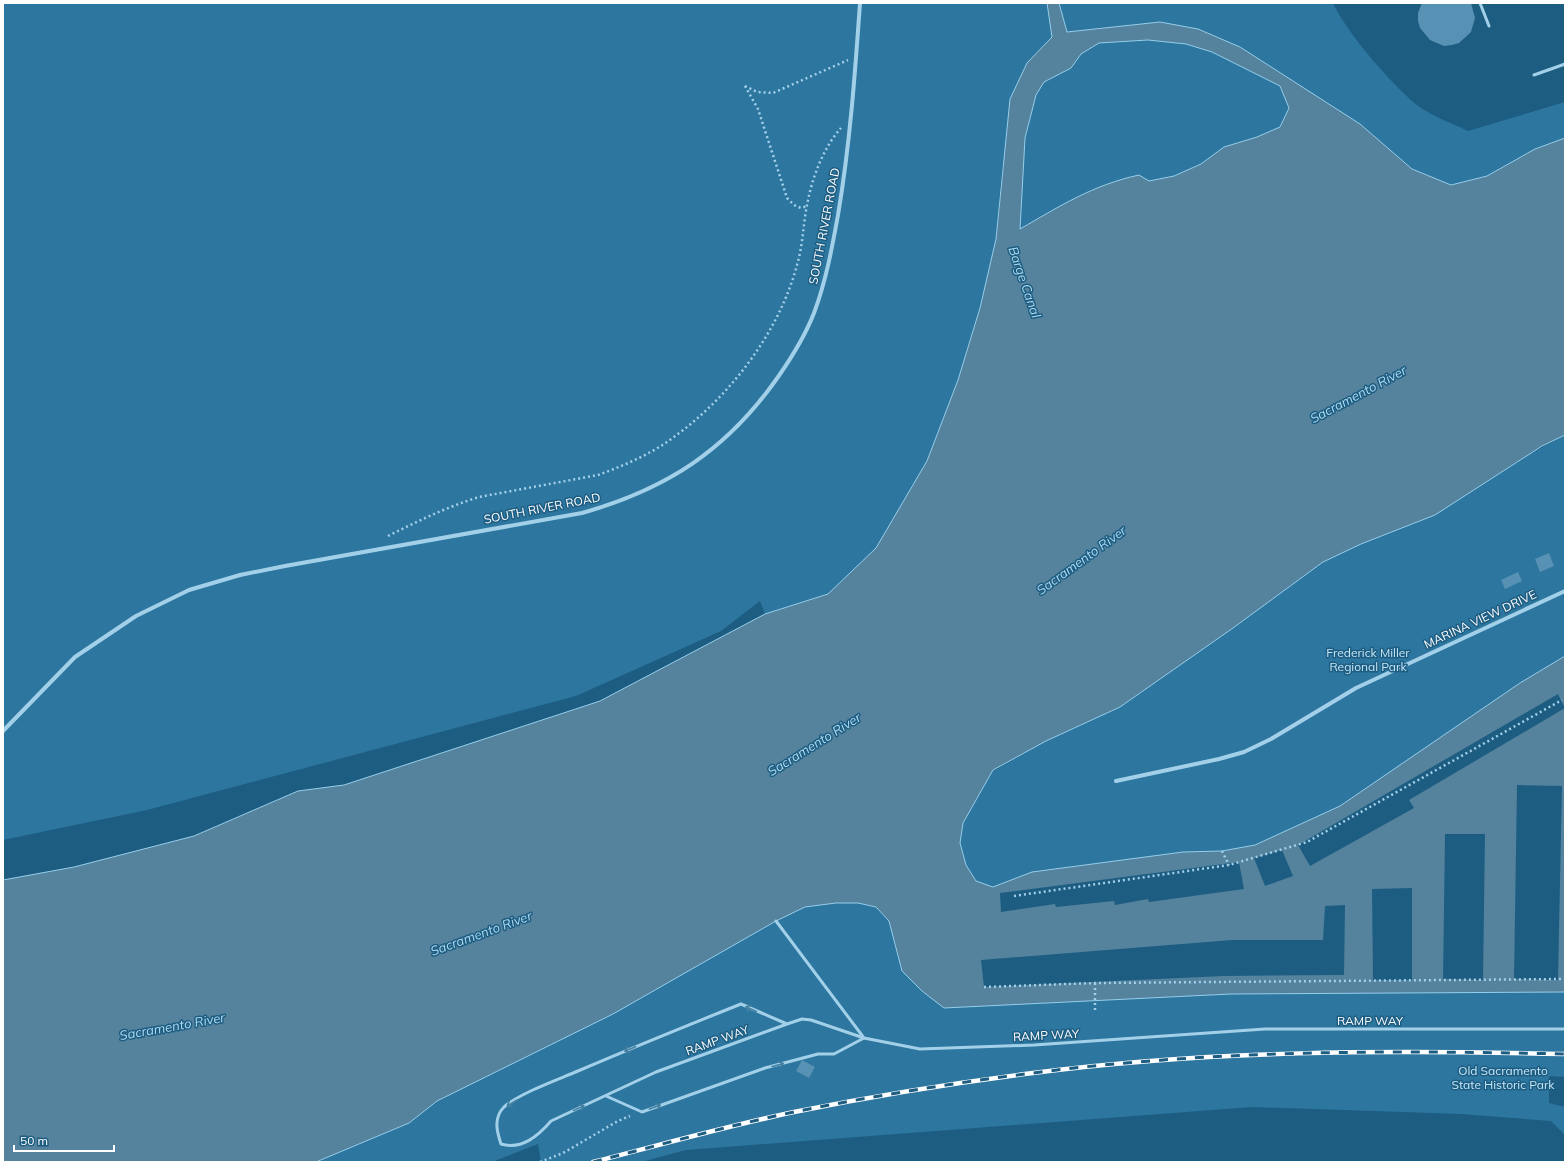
<svg xmlns="http://www.w3.org/2000/svg" width="1568" height="1165" font-family="Mulish,sans-serif">
	<style>
		.green { fill: #2d769f }
		.water { fill: #55839d; stroke: #96ceeb; fill-rule: evenodd }
		.pier { fill: #1d5d82 }
		.building { fill: #5791b3 }
		.lines { fill: none; stroke-linecap: round; stroke-linejoin: round }
		.path { stroke: #a3d0e9; stroke-width: 2.5; stroke-dasharray: 2 3; stroke-linecap: butt }
		.service { stroke: #a3d0e9; stroke-width: 3 }
		.minor { stroke: #a3d0e9; stroke-width: 4 }
		.rail-casing { stroke: #fff; stroke-width: 4.5 }
		.rail { stroke: #1d5d82; stroke-width: 3; stroke-dasharray: 9; stroke-linecap: butt }
		.oneway { stroke: #4580a1 }
		.labels { text-anchor: middle; dominant-baseline: central; stroke-width: 3; stroke-linejoin: round; paint-order: stroke }
		.street-label { font-size: 12px; fill: #fff; stroke: #1d5d82 }
		.park-label { font-size: 12px; fill: #c7e6f7; stroke: #1d5d82 }
		.water-label { font-size: 13px; font-style: italic; fill: #aedaf1; stroke: #1d5d82 }
	</style>
	<rect width="100%" height="100%" fill="#1d5d82"/>
	<!-- green -->
	<path class="green" d="M3 3H1047L1052 37 1027 63 1002 169 996 239 980 308 958 380 927 461 876 548 828 594 765 614 760 601 721 631 576 696 147 810 3 840Z
		M1333 3C1346 32 1392 85 1417 105 1431 116 1452 123 1468 131L1565 102V138L1535 149 1487 176 1451 185 1412 169 1360 124 1240 47 1198 29 1160 22 1067 32 1059 4Z
		M1148 40 1186 44 1212 52 1280 86 1289 108 1280 127 1257 137 1224 147 1201 164 1174 176 1149 181 1020 229 1025 138 1036 95 1044 82 1071 68 1081 54 1099 43Z
		M1565 435V656L1520 683 1340 806 1255 845 1222 851 1183 852 1032 872 993 887 976 881 966 865 960 843 963 823 993 771 1046 741 1120 707 1233 628 1323 562 1361 544Z
		M836 903H858L876 907 889 921 902 971 944 1008 1231 994 1565 992V1077L1549 1076V1103L1565 1107V1135L1551 1121 1461 1114 1252 1107 686 1150 641 1162H541L538 1144 492 1162H316L409 1123 437 1101 776 921 805 907Z"/>
	<!-- water -->
	<path class="water" d="M1047 3H1059L1067 32 1160 22 1198 29 1240 47 1360 124 1412 169 1451 185 1487 176 1535 149 1565 138V435L1542 446 1435 515 1361 544 1323 562 1233 628 1120 707 1046 741 993 770 963 823 960 843 966 865 976 881 993 887 1032 872 1183 852 1222 851 1255 845 1340 806 1520 683 1565 656V992L1231 994 944 1008 922 991 902 971 889 921 876 907 858 903H836L805 907 776 921 613 1014 437 1101 409 1123 316 1162H3V880L74 867 194 836 298 791 344 785 600 701 765 614 828 594 876 548 927 461 958 380 980 308 996 239 1010 99 1027 63 1052 37ZM1148 40 1186 44 1212 52 1280 86 1289 108 1280 127 1257 137 1224 147 1201 164 1174 176 1149 181 1139 175C1093 185 1060 206 1020 229L1025 138 1036 95 1044 82 1071 68 1081 54 1099 43Z"/>
	<!-- pier -->
	<path class="pier" d="M1558 694 1565 708 1409 800 1414 808 1310 866 1298 845Z
		M1517 785 1562 786 1558 980 1514 979Z
		M1445 834H1485L1483 980 1443 979Z
		M1282 850 1293 876 1265 886 1254 858Z
		M1239 862 1244 889 1149 902 1148 899 1115 905 1114 901 1056 907 1055 904 1001 912 1000 893Z
		M1412 888V980H1373L1372 889Z
		M1345 905 1344 975 1224 976 984 987 981 960 1232 940H1323L1325 906Z"/>
	<!-- building -->
	<path class="building" d="M1422 3H1471L1475 18 1471 32 1459 43 1452 45 1444 46 1430 40 1420 28 1418 21V13Z
		M1549 553 1554 566 1540 572 1535 559Z
		M1518 572 1522 581 1505 589 1501 580Z
		M802 1060 815 1067 809 1078 796 1071Z"/>
	<g class="lines">
		<!-- path -->
		<path class="path" d="M745 86 758 109 787 198 794 205 801 208 807 206
			M745 86 757 92 773 93 848 60
			M388 536C418 521 447 507 479 497L598 475C620 467 644 457 664 444 725 403 778 336 797 265 803 245 803 225 807 205 812 178 823 148 841 128
			M1222 851 1229 865
			M1014 896 1229 865 1307 842 1562 700
			M1095 983V1011
			M984 987 1095 983 1565 979
			M540 1162 563 1153 618 1121 630 1116"/>
		<!-- service -->
		<path class="service" d="M1480 3 1489 26
			M1534 75 1565 64
			M776 921 864 1038
			M787 1024 741 1004C686 1026 632 1048 578 1071 557 1080 520 1093 504 1107 493 1118 497 1132 501 1144 522 1150 538 1136 551 1121L656 1072 787 1024 802 1019 811 1020 864 1038 920 1049 1034 1045 1265 1029H1565
			M606 1096 642 1112 765 1068 818 1054H834L864 1038"/>
		<!-- minor -->
		<path class="minor" d="M3 731 75 657 136 616 189 590 240 575 285 566 582 513C667 489 727 450 778 377 792 357 805 336 814 313 826 281 832 248 838 215 850 144 855 74 860 3
			M1116 781 1219 759 1244 752 1271 739 1356 688 1565 591"/>
		<defs>
			<path id="rail" d="M593 1162C660 1145 727 1126 794 1112 873 1096 953 1083 1033 1073 1209 1050 1388 1050 1565 1054"/>
		</defs>
		<!-- rail casing -->
		<use href="#rail" class="rail-casing"/>
		<!-- rail -->
		<use href="#rail" class="rail"/>
	</g>
	<!-- one-way arrows -->
	<defs><path id="oneway-shaft" d="M-6 0H5M1.5-3L5.5 0L1.5 3" fill="none" stroke-width="1.6" stroke-linecap="round" stroke-linejoin="round"/></defs>
	<g class="oneway">
		<use href="#oneway-shaft" transform="translate(751 1009) rotate(-156)"/>
		<use href="#oneway-shaft" transform="translate(630 1049) rotate(157)"/>
		<use href="#oneway-shaft" transform="translate(778 1065) rotate(-15)"/>
		<use href="#oneway-shaft" transform="translate(512 1103) rotate(150)"/>
		<use href="#oneway-shaft" transform="translate(655 1107) rotate(-20)"/>
		<use href="#oneway-shaft" transform="translate(579 1108) rotate(-25)"/>
	</g>
	<g class="labels">
		<!-- street labels -->
		<g class="street-label">
			<text transform="translate(824 226) rotate(-79)">SOUTH RIVER ROAD</text>
			<text transform="translate(542 508) rotate(-11)">SOUTH RIVER ROAD</text>
			<text transform="translate(1480 619) rotate(-25)">MARINA VIEW DRIVE</text>
			<text x="1370" y="1020">RAMP WAY</text>
			<text transform="translate(1046 1035) rotate(-3)">RAMP WAY</text>
			<text transform="translate(717 1040) rotate(-20)">RAMP WAY</text>
		</g>
		<!-- park labels -->
		<g class="park-label">
			<text x="1368" y="652">Frederick Miller<tspan x="1368" dy="14">Regional Park</tspan></text>
			<text x="1503" y="1070">Old Sacramento<tspan x="1503" dy="14">State Historic Park</tspan></text>
		</g>
		<!-- water labels -->
		<g class="water-label">
			<text transform="translate(1025 282) rotate(71)">Barge Canal</text>
			<text transform="translate(1358 394) rotate(-28)">Sacramento River</text>
			<text transform="translate(1081 560) rotate(-36)">Sacramento River</text>
			<text transform="translate(814 744) rotate(-32)">Sacramento River</text>
			<text transform="translate(481 933) rotate(-20)">Sacramento River</text>
			<text transform="translate(172 1026) rotate(-10)">Sacramento River</text>
		</g>
	</g>
	<!-- border -->
	<rect width="1568" height="1165" fill="none" stroke="#ffffff" stroke-width="8"/>
	<!-- scale -->
	<path d="M14 1145v6h100v-6" fill="none" stroke="#ffffff" stroke-width="2"/>
	<text x="20" y="1145" font-size="12" fill="#ffffff" stroke="#1d5d82" stroke-width="3" paint-order="stroke">50 m</text>
</svg>
